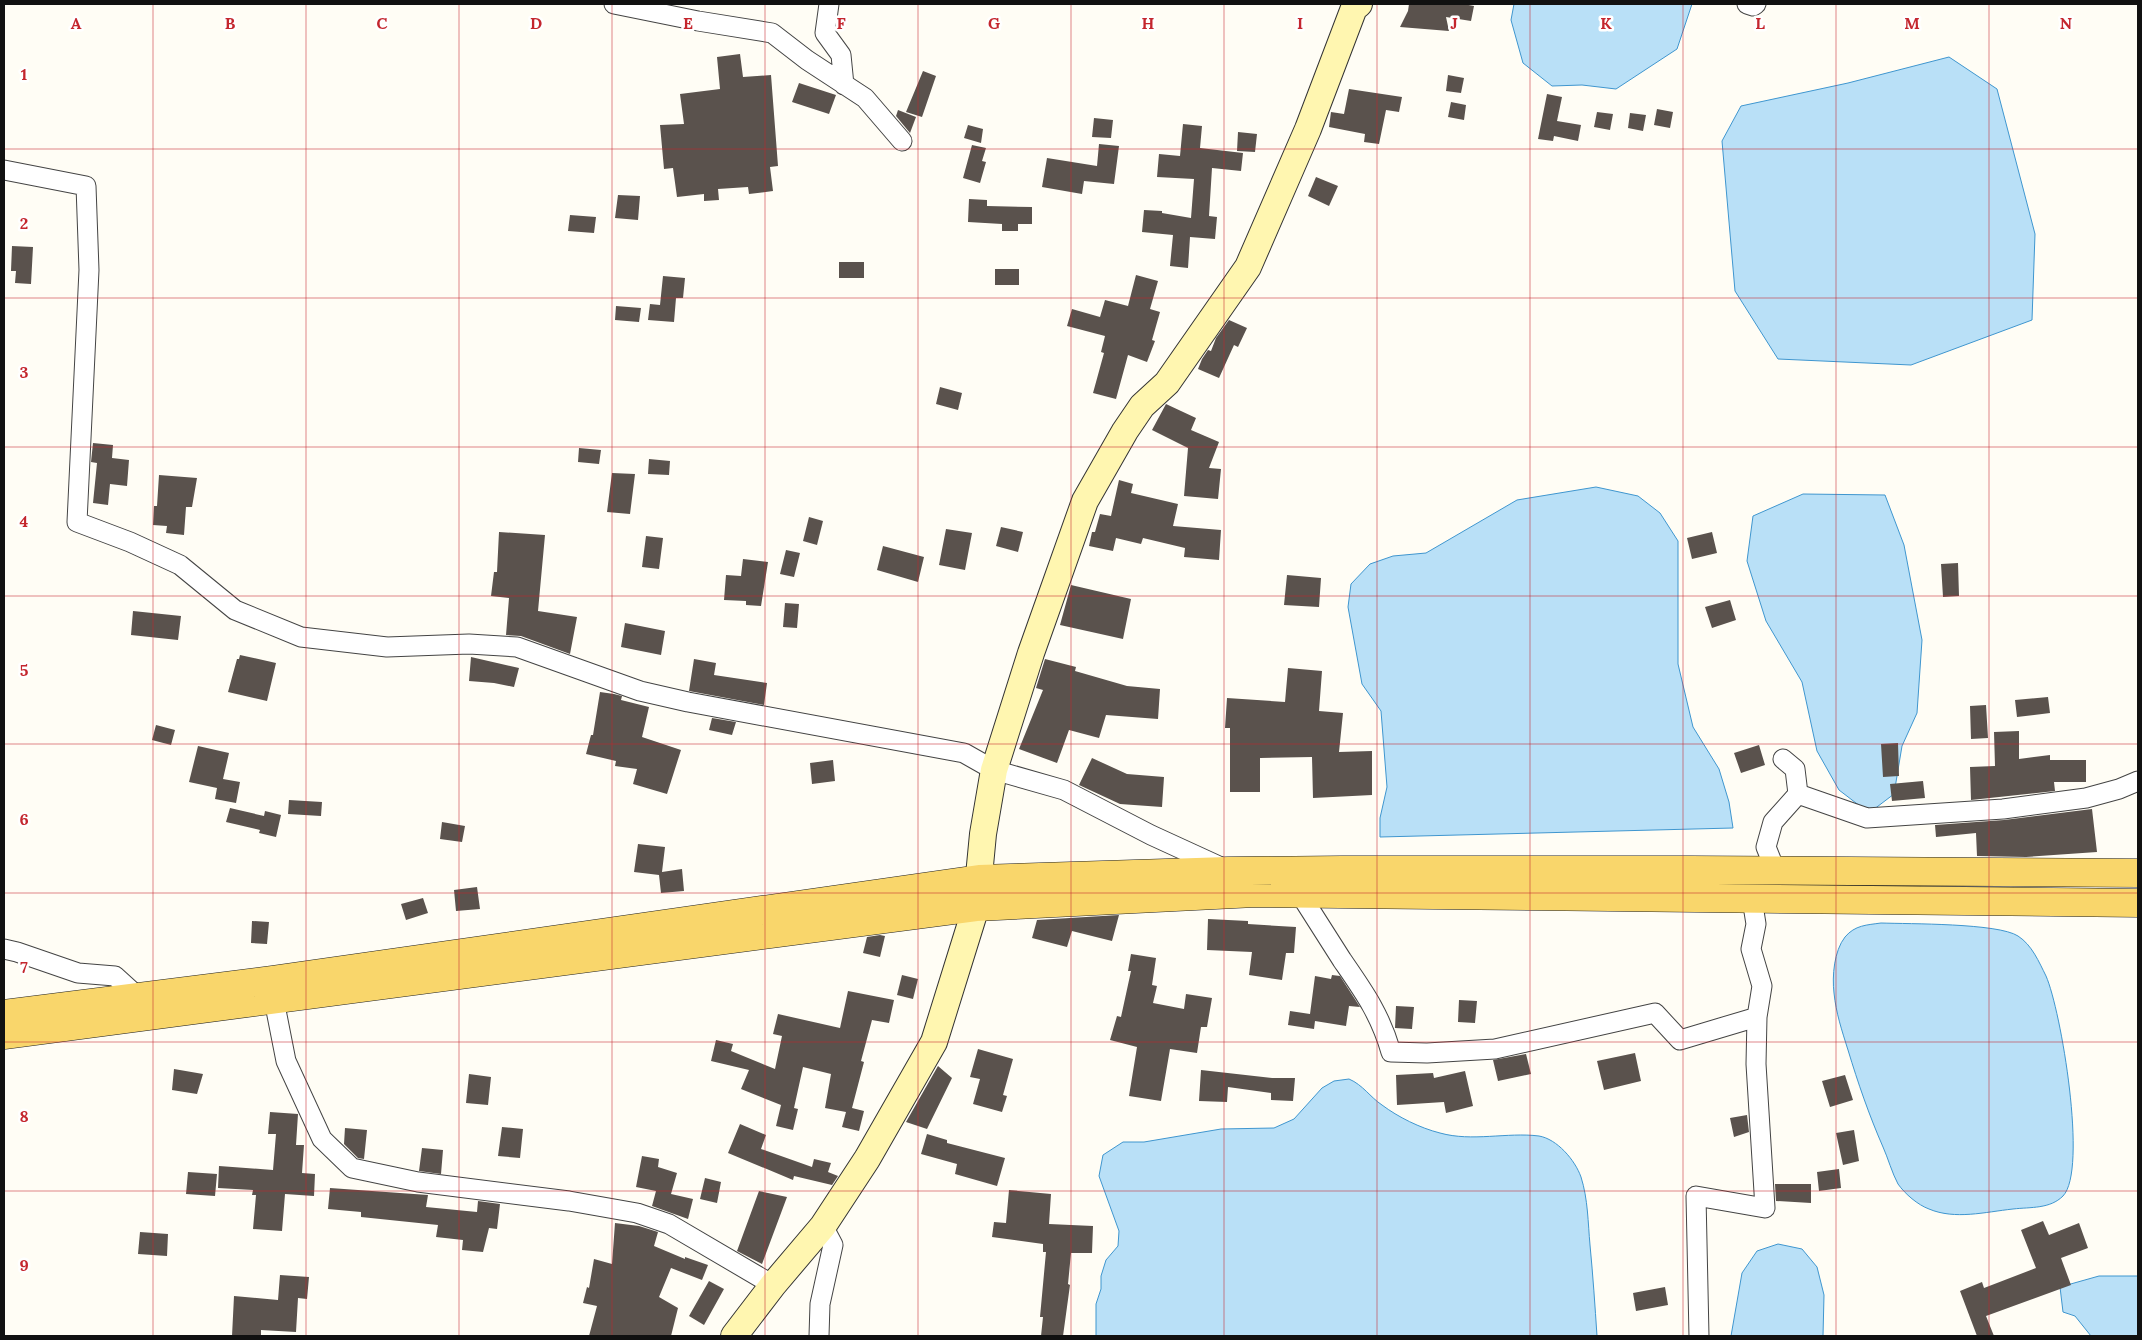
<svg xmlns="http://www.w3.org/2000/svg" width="2142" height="1340" font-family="Lora,serif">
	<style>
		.water { fill: #b9e0f7; stroke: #3f96cf }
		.building { fill: #5a524d }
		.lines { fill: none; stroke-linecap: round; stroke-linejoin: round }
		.minor-casing { stroke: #444; stroke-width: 21 }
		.secondary-casing { stroke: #333; stroke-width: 28 }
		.primary-casing { stroke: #222; stroke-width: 29 }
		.minor { stroke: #fff; stroke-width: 19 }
		.secondary { stroke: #fff6b0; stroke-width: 26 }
		.primary { stroke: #f9d66b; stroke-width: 28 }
		.grid { fill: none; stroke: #c4262e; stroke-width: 1; stroke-opacity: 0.55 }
		.grid-label { font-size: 16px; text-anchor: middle; font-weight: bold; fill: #c4262e; stroke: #fff; stroke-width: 5; stroke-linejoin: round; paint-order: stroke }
	</style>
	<rect width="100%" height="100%" fill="#fffdf5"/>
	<!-- water -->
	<path class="water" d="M1514 4H1692L1677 49 1616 89 1582 85 1552 86 1523 63 1511 20Z
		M1949 57 1997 89 2035 234 2032 320 1911 365 1778 359 1735 291 1722 141 1741 106 1848 83Z
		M1596 487 1638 496 1660 513 1678 541V664L1693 727 1719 769 1729 802 1733 828 1380 837V818L1387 787 1381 711 1362 684 1348 607 1351 584 1370 564 1393 556 1426 553 1517 500Z
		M1803 494 1885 495 1904 545 1922 640 1917 713 1902 746 1894 794 1869 813 1839 790 1817 751 1802 682 1766 621 1747 561 1753 516Z
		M1881 923C1909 924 1998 923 2018 936 2032 945 2039 962 2046 976 2061 1010 2088 1170 2063 1196 2050 1209 2031 1207 2013 1209 1985 1212 1955 1220 1929 1209 1918 1205 1905 1194 1898 1184 1892 1173 1888 1158 1883 1147 1869 1115 1858 1083 1848 1050 1842 1031 1836 1013 1834 993 1832 976 1834 951 1845 937 1855 925 1867 925 1881 923Z
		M1349 1079C1363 1085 1370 1097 1382 1105 1398 1117 1420 1128 1440 1133 1472 1142 1507 1132 1539 1136 1557 1139 1575 1160 1581 1177 1588 1199 1588 1223 1590 1245 1593 1276 1595 1306 1597 1336H1096V1304L1101 1289V1276L1106 1260 1118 1246 1119 1231 1099 1176 1103 1155 1123 1142H1144L1221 1129 1274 1128 1294 1119 1322 1088 1334 1081Z
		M1778 1244 1802 1249 1817 1267 1824 1295 1823 1336H1731L1742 1273 1757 1251Z
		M2099 1276H2138V1336H2091L2075 1316 2063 1312 2060 1287Z"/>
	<!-- building -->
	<path class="building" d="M1409 4H1463L1474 6 1471 21 1446 17 1449 31 1400 27 1408 11Z
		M740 54 743 77 771 75 778 166 770 167 773 191 749 194 748 187 718 189 719 200 704 201V194L677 197 673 168 664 169 660 125 684 124 680 94 720 89 717 57Z
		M923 71 936 76 922 117 906 112Z
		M1448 75 1464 78 1461 93 1446 91Z
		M799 83 836 95 829 114 792 102Z
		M1349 89 1402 97 1399 112 1386 110 1379 144 1364 142 1365 134 1329 127 1331 112 1344 114Z
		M1547 94 1562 97 1557 121 1581 125 1578 141 1554 136 1553 141 1538 139Z
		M1451 102 1466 105 1464 120 1448 117Z
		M1657 109 1673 112 1670 128 1654 125Z
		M898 110 916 117 910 133 896 116Z
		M1597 112 1613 114 1610 130 1594 127Z
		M1630 113 1646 115 1643 131 1628 128Z
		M1094 118 1113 120 1111 138 1092 137Z
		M1183 124 1202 126 1200 148 1243 153 1241 171 1212 168 1209 216 1217 217 1215 239 1190 237 1188 268 1170 266 1173 235 1142 232 1144 210 1162 211V213L1191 218 1194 179 1157 177 1159 154 1180 156Z
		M968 125 983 129 981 143 964 138Z
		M1238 132 1257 134 1255 152 1237 151Z
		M1099 144 1119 146 1114 184 1084 181 1082 194 1042 187 1047 158 1097 166Z
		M972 145 986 148 982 161 986 162 980 183 963 178Z
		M1316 177 1338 186 1329 206 1308 196Z
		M618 195 640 196 638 220 615 218Z
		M969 199 987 200V206L1032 207V224H1018V231H1002V224L968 222Z
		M570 215 596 217 594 233 568 231Z
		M12 246 33 247 31 284 15 283 16 271H11Z
		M839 262H864V278H839Z
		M995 269H1019V285H995Z
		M1136 275 1158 281 1150 309 1160 312 1152 340 1155 341 1147 362 1128 355 1116 399 1093 393 1104 353 1101 352 1105 336 1067 326 1072 309 1100 317 1105 300 1128 306Z
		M663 276 685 278 683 298H676L674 322 648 320 650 304 660 305Z
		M616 306 641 308 639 322 615 320Z
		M1229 320 1247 328 1238 347 1234 345 1219 378 1198 369 1202 359 1208 350 1211 351 1216 338Z
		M940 387 962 393 958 410 936 404Z
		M1166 404 1196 418 1191 430 1219 442 1209 468 1221 469 1218 499 1184 496 1188 448 1152 430Z
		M93 443 113 445 112 458 129 460 127 486 110 484 108 505 93 503 97 463 91 462Z
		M579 448 601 450 599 464 578 462Z
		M649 459 670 461 669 475 648 474Z
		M612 473 635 474 630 514 607 512Z
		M159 475 197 478 192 507H186L184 535 166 533 167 526 153 525 154 506H157Z
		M1119 480 1133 484 1131 493 1178 504 1173 526 1221 530 1219 560 1184 557 1185 548 1143 538 1141 544 1116 538 1113 551 1089 546 1092 532H1095L1100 514 1111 516Z
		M809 517 823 521 817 545 803 541Z
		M1001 527 1023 532 1018 552 996 546Z
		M946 529 972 533 965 570 939 565Z
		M499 532 545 535 538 611 577 617 570 654 521 636 506 635 509 598 491 596 494 572H497Z
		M1712 532 1717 553 1692 559 1687 538Z
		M646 536 663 538 659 569 642 567Z
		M883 546 924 557 918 582 877 570Z
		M786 550 800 553 794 577 780 574Z
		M743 559 768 562 761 606 746 605V601L724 600 726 575 741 576Z
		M1958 563 1959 596 1943 597 1941 564Z
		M1287 575 1321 578 1319 607 1284 605Z
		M1071 585 1131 599 1123 639 1060 625Z
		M1730 600 1736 620 1712 628 1705 607Z
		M785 603 799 604 797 628 783 627Z
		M133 611 181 616 178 640 131 635Z
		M625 623 665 631 661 655 621 647Z
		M240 655 276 663 267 701 228 692 237 659H239Z
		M471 657 519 668 514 687 494 683 469 681Z
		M694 659 716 663 714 675 767 683 764 705 689 691Z
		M1045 659 1076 667 1075 671 1127 686 1160 689 1158 719 1106 715 1099 738 1069 730 1057 763 1019 749 1043 690 1036 688Z
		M1288 668 1322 671 1319 711 1343 713 1339 752 1372 751V795L1313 798 1312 757 1260 758V792H1230V728H1225L1227 698 1285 702Z
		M600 692 614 694 622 696 621 700 649 707 642 737 681 750 667 794 633 784 637 769 615 766 616 761 586 754 591 735H593Z
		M2048 697 2050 713 2017 717 2015 700Z
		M1986 705 1988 738 1971 739 1970 706Z
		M712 718 736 722 732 735 709 730Z
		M156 725 175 730 171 745 152 740Z
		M2019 731V759L2050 755V760H2086V782H2054L2055 791 1971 800 1970 767 1995 766 1994 732Z
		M1898 743 1899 776 1883 777 1881 744Z
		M1759 745 1765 765 1741 773 1734 753Z
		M198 746 229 753 223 779 240 782 236 803 215 799 217 788 189 782Z
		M1092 758 1127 774 1164 777 1162 807 1120 804 1079 785Z
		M833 760 835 781 812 784 810 763Z
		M1923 781 1925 798 1892 801 1890 784Z
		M289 800 322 802 321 816 288 814Z
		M230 808 264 816 265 811 281 815 276 837 259 833 260 830 226 822Z
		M2092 809 2097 852 2026 857 1977 856 1976 833 1936 837 1935 825 2004 820Z
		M442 822 465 826 462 842 440 839Z
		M638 844 665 847 662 872 682 869 684 891 661 893 659 875 634 872Z
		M477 887 480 909 456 911 454 890Z
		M423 898 428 913 406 920 401 904Z
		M1119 915 1112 941 1072 931 1067 947 1032 938 1037 920Z
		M1208 919 1248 921V924L1296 927 1294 953H1286L1282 980 1249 975 1252 952 1207 950Z
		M252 921 269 922 267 944 251 943Z
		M880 935 885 936 880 957 863 953 867 937Z
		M1131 954 1156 958 1152 985 1157 986 1153 1003 1184 1009 1186 994 1212 998 1207 1027H1201L1197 1053 1170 1049 1161 1101 1129 1096 1137 1047 1110 1040 1117 1016 1121 1017 1131 971H1128Z
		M902 975 918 979 913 999 897 995Z
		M1332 975 1340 976 1360 1007 1349 1006 1346 1026 1315 1021 1314 1029 1288 1025 1290 1011 1310 1014 1315 976 1331 979Z
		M848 991 894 1000 889 1023 872 1020 861 1061 864 1062 852 1108 864 1111 859 1131 842 1127 846 1112 825 1108 831 1074 803 1067 794 1108 798 1109 793 1130 776 1126 781 1105 741 1089 749 1070 711 1061 716 1040 733 1044 731 1051 775 1069 782 1036 773 1034 778 1014 840 1028Z
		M1459 1000 1477 1001 1475 1023 1458 1022Z
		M1396 1006 1414 1007 1412 1029 1395 1028Z
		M978 1049 1013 1059 1003 1095 1007 1096 1002 1112 973 1104 980 1079 970 1077Z
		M1635 1053 1641 1081 1604 1090 1597 1061Z
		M1526 1054 1531 1074 1498 1081 1493 1060Z
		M938 1066 952 1078 927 1129 906 1122Z
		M174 1069 203 1074 197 1094 172 1090Z
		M1201 1070 1272 1078H1295L1293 1101 1271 1100V1093L1228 1087 1227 1102 1199 1101Z
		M1465 1071 1473 1106 1446 1113 1444 1102 1397 1105 1396 1075 1433 1073 1434 1078Z
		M469 1074 491 1077 488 1105 466 1103Z
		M1845 1075 1853 1100 1830 1107 1822 1081Z
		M270 1112 298 1114 296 1145H304L302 1173 315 1174 314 1196 285 1194 282 1231 253 1229 256 1195H252L253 1190 218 1188 219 1166 273 1170 276 1134H268Z
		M1747 1115 1749 1132 1734 1137 1730 1118Z
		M740 1124 766 1135 761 1149 812 1167 814 1159 831 1163 828 1172 838 1176 832 1185 794 1176 793 1180 728 1153Z
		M502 1127 523 1129 520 1158 498 1156Z
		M345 1128 367 1130 364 1159 358 1158 344 1144Z
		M1854 1130 1859 1161 1843 1165 1836 1133Z
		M927 1134 947 1140V1143L1005 1158 997 1186 955 1174 957 1164 921 1154Z
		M422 1148 443 1150 441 1174 419 1171Z
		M642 1156 659 1159 658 1167 677 1173 671 1194 693 1199 688 1219 652 1206 656 1191 636 1187Z
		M1839 1169 1841 1188 1819 1191 1817 1172Z
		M188 1172 217 1174 215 1196 186 1194Z
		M705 1178 721 1182 717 1203 700 1199Z
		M1775 1184H1811V1203L1776 1201Z
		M330 1188 428 1195 426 1207 477 1212 478 1201 500 1204 497 1229 489 1228 483 1252 462 1250 463 1240 436 1237 438 1225 361 1217V1212L328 1209Z
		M1009 1190 1051 1194 1049 1224 1093 1226 1092 1253H1071L1068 1284 1070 1285 1063 1336H1041L1043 1317H1040L1046 1252H1043V1244L992 1237 994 1222 1006 1223Z
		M759 1191 787 1197 762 1264 737 1251Z
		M2043 1221 2049 1235 2079 1223 2088 1248 2061 1258 2071 1285 1986 1316 1994 1336H1977L1960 1291 1982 1282 1984 1288 2036 1268 2021 1230Z
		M615 1223 639 1226 658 1232 654 1246 685 1259V1257L708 1265 702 1280 671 1268 659 1297 678 1308 671 1336H589L597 1306 583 1303 587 1287 589 1288 594 1259 612 1264Z
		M140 1232 168 1234 167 1256 138 1254Z
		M280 1275 309 1277 307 1299 298 1298 296 1332 261 1330V1336H232L234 1296 278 1300Z
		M709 1281 724 1289 704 1325 689 1316Z
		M1665 1287 1668 1305 1636 1311 1633 1293Z"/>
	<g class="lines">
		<defs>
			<path id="minor" d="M614 4 698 21 772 33 807 60 865 98 902 141
				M829 4 825 33 841 55 844 85
				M1747 4 1753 6 1756 4
				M4 170 86 186 89 270 77 522 130 542 180 565 235 610 301 637 387 647 469 644 517 647 640 691 688 702 964 753 994 770 1064 790 1151 835 1223 868
				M1783 759 1795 769 1798 794
				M1776 872 1766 847 1773 822 1798 794 1867 818 2003 809 2086 798 2119 789 2138 781
				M1297 886 1300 894C1314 916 1328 938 1342 960 1364 992 1380 1014 1391 1052L1427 1053 1495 1049 1655 1013 1680 1040 1757 1017 1762 986 1751 949 1756 924 1752 899
				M4 949 17 952 78 973 115 976 137 996
				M273 989 274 1000 286 1061 322 1139 352 1168 418 1182 569 1201 637 1213 669 1224 773 1285
				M819 1336 820 1304 833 1245 823 1226
				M1699 1336 1696 1196 1765 1208 1756 1064 1757 1017"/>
			<path id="secondary" d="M734 1336 773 1285 823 1226 867 1159 934 1042 976 907 983 834 994 770 1031 653 1085 501 1125 431 1142 406 1167 383 1248 267 1308 129 1354 8 1359 4"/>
			<path id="primary" d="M4 1014 273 980 979 879 1228 871 1342 870H1690L2138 873
				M4 1035 976 907 1255 893 2138 903"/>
		</defs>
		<!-- minor casing -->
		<use href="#minor" class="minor-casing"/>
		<!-- secondary casing -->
		<use href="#secondary" class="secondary-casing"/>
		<!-- primary casing -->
		<use href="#primary" class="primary-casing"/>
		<!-- minor -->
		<use href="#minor" class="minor"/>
		<!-- secondary -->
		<use href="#secondary" class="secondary"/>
		<!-- primary -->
		<use href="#primary" class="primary"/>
	</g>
	<!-- grid -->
	<path class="grid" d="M153 4V1336M306 4V1336M459 4V1336M612 4V1336M765 4V1336M918 4V1336M1071 4V1336M1224 4V1336M1377 4V1336M1530 4V1336M1683 4V1336M1836 4V1336M1989 4V1336M4 149H2138M4 298H2138M4 447H2138M4 596H2138M4 744H2138M4 893H2138M4 1042H2138M4 1191H2138"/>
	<g class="grid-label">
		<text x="76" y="29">A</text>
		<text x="230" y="29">B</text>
		<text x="382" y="29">C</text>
		<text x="536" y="29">D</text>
		<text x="688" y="29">E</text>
		<text x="841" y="29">F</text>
		<text x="994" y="29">G</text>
		<text x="1148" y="29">H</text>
		<text x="1300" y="29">I</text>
		<text x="1454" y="29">J</text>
		<text x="1606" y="29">K</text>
		<text x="1760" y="29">L</text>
		<text x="1912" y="29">M</text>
		<text x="2066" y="29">N</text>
		<text x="24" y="80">1</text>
		<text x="24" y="229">2</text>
		<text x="24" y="378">3</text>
		<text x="24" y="527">4</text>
		<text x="24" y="676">5</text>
		<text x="24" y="825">6</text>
		<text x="24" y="973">7</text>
		<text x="24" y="1122">8</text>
		<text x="24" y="1271">9</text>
	</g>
	<!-- border -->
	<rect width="2142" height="1340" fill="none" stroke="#111111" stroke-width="10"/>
</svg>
